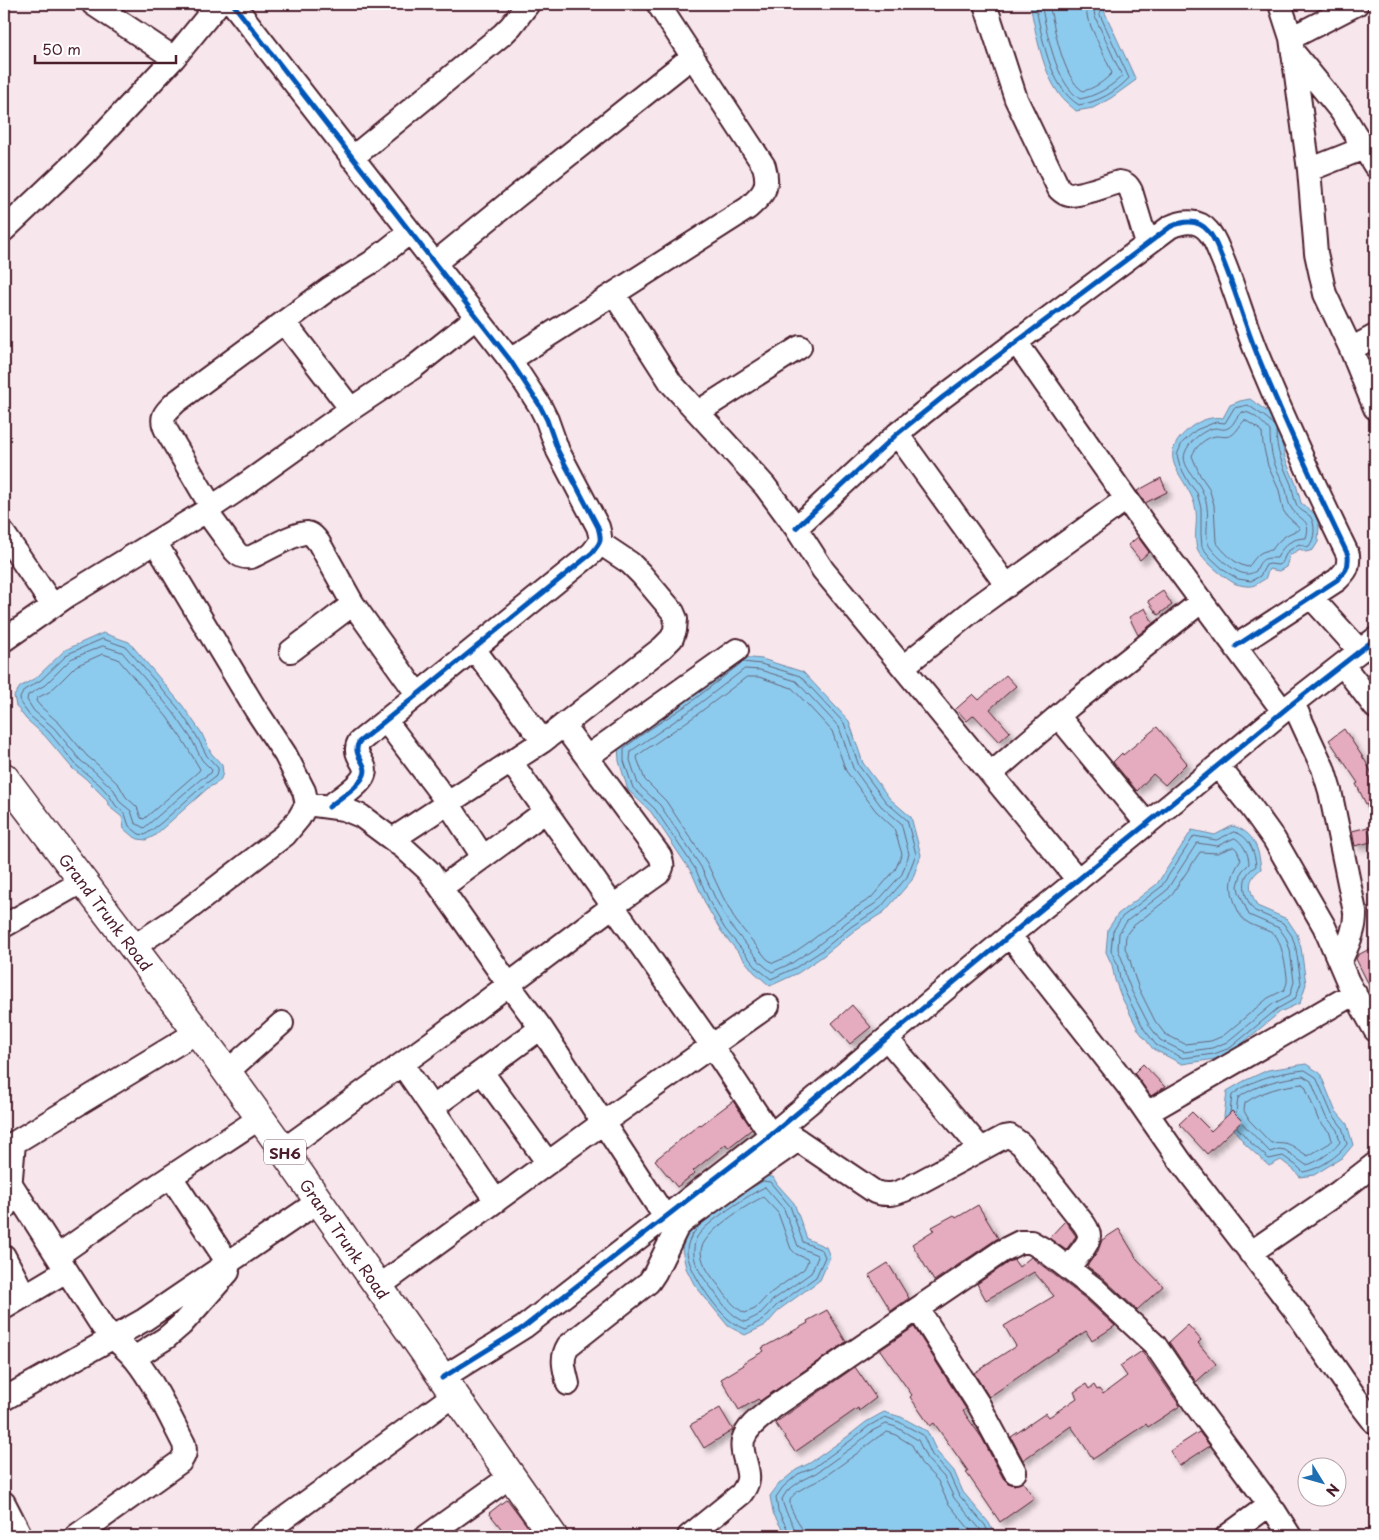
<svg xmlns="http://www.w3.org/2000/svg" width="1379" height="1540" font-family="'Playpen Sans',sans-serif">
	<style>
		.water { fill: #8dcbee; stroke: #7286a0 }
		.lines { fill: none; stroke-linecap: round; stroke-linejoin: round }
		.shore { stroke: #656479; stroke-width: 1 }
		.building { fill: #e4acbe; stroke: #4a1f2b; filter: url(#shadow) }
		.minor-casing { stroke: #4a1f2b; stroke-width: 26 }
		.major-casing { stroke: #4a1f2b; stroke-width: 31 }
		.minor { stroke: #fff; stroke-width: 22 }
		.major { stroke: #fff; stroke-width: 28 }
		.cycleway-casing { stroke: #fff; stroke-width: 8 }
		.cycleway { stroke: #0057b8; stroke-width: 5 }
		.labels { text-anchor: middle; dominant-baseline: central; stroke-width: 4.5; stroke-linejoin: round; paint-order: stroke }
		.shield { fill: #fff; stroke: #80626b; stroke-width: 1 }
		.shield-label { font-size: 15px; font-weight: bold; fill: #4a1f2b }
		.street-label { font-size: 16px; fill: #4a1f2b; stroke: #fff }
	</style>
	<defs>
		<filter id="shadow"><feDropShadow dx="4.5" dy="4.5" stdDeviation="2.5" flood-color="#0004"/></filter>
	</defs>
	<rect width="100%" height="100%" fill="#f7e6ec"/>
	<filter id="ink" filterUnits="userSpaceOnUse"><feTurbulence type="fractalNoise" baseFrequency=".02" numOctaves="2"/><feDisplacementMap in="SourceGraphic" scale="10" xChannelSelector="R" yChannelSelector="G"/><feConvolveMatrix kernelMatrix="1 2 1 2 8 2 1 2 1" color-interpolation-filters="sRGB"/></filter>
	<g filter="url(#ink)">
		<!-- water -->
		<path class="water" d="M1030 4H1103L1105 13 1136 80 1111 98 1093 108 1076 111C1073 108 1068 104 1064 100 1043 77 1036 34 1030 4Z
			M1250 399 1272 415 1282 427 1281 440 1286 461 1296 484 1301 503 1315 514 1319 525 1318 542 1313 550 1306 552 1300 549 1290 555 1286 567 1279 571 1269 569 1265 579C1261 581 1256 585 1252 586 1248 587 1240 585 1236 584 1227 580 1200 558 1197 548 1193 534 1199 520 1195 506 1186 473 1152 459 1191 427 1200 420 1213 416 1223 418L1230 405 1240 401Z
			M103 633 129 642 182 705 201 732 211 753 222 765 223 773 220 781 208 788 154 836 146 840 138 839 131 835 124 829 122 817 112 809 105 798 85 778 73 769 45 736 26 719 16 706 14 696 20 687 37 677 65 650Z
			M741 657 762 659 803 672 849 721 863 763 890 799 911 817 921 855 912 880 884 912 855 930 823 956 798 973 770 986 754 972 721 931 706 905 692 873 651 812 628 790 619 761 618 746Z
			M1232 826C1254 831 1259 849 1261 869 1245 881 1250 890 1257 906L1287 919 1297 934 1301 948 1306 984 1300 1003 1280 1012 1232 1052 1215 1059 1182 1064 1153 1049 1139 1031 1121 996 1115 980 1112 965 1106 952 1108 929 1118 914 1157 884 1192 830 1215 835Z
			M1306 1064 1320 1073 1335 1110 1347 1124 1353 1145 1343 1157 1314 1175 1300 1177 1294 1170 1281 1160 1269 1166 1246 1145 1224 1117 1227 1091 1244 1081 1268 1070Z
			M762 1176 773 1177 777 1184 794 1203 807 1239 826 1247 830 1257 820 1280 780 1309 766 1325 745 1335 728 1326 694 1284 686 1268 682 1250 686 1232Z
			M884 1412 901 1417 927 1431 937 1452 954 1471 963 1492 989 1523 995 1536H786L773 1513 770 1496 779 1484 796 1470 810 1463 847 1437 866 1422Z"/>
		<g class="lines">
			<!-- shore -->
			<path class="shore" d="M1035 4C1042 35 1049 87 1079 105 1098 102 1116 92 1129 78L1100 15 1099 4
				M1041 4C1047 31 1055 83 1080 99 1096 96 1111 87 1122 76L1095 17 1093 4
				M1049 4C1054 26 1063 79 1083 91 1093 89 1105 81 1112 73L1088 20 1085 4
				M1243 412C1252 411 1264 424 1270 431 1270 442 1271 454 1275 465 1278 473 1282 479 1285 487 1288 494 1287 503 1292 509 1300 521 1312 519 1306 538 1292 538 1283 545 1277 558 1264 558 1261 558 1256 571 1251 574 1247 575 1242 573 1233 571 1210 551 1208 543 1205 531 1209 520 1207 508 1207 503 1205 498 1203 493 1200 482 1180 466 1185 453 1189 441 1205 428 1217 428 1221 429 1224 430 1228 428 1236 424 1235 415 1243 412Z
				M1245 420 1259 429 1262 433 1263 444 1268 466 1279 490 1283 510 1287 516 1300 528 1299 530C1287 533 1278 540 1272 550 1257 551 1257 557 1248 567 1235 565 1223 551 1216 542L1214 505 1209 488 1200 475 1192 456C1195 447 1206 437 1216 436 1222 436 1226 438 1232 435 1238 431 1240 424 1245 420Z
				M1274 426 1268 419 1248 405 1234 408 1225 423 1216 422 1196 430 1182 443 1177 455 1180 466 1189 483 1197 493 1201 508V535L1202 547 1211 558 1225 571 1238 579 1251 581 1260 576 1266 565 1270 564 1278 565 1282 563 1287 552 1299 544 1307 547 1309 546C1315 539 1316 524 1310 516 1305 512 1298 510 1296 503 1293 497 1293 490 1291 484 1283 466 1276 451 1276 431
				M103 639 126 647 178 708 196 735 207 756 218 768V772L215 777 205 784 161 823 145 835 139 834 129 826 125 814 116 806 109 795 100 785 77 766 49 732 30 716 21 704 20 698 24 690 41 680 68 654Z
				M103 646 122 652 173 712 191 738 202 760 212 770 211 773 201 779 144 828 135 823 131 811 120 802 114 790 93 770 81 761 54 728 34 711 27 700 28 695 45 685 71 659Z
				M103 654 118 659 167 717 184 742 200 769 199 771 144 819 141 818 137 807 126 797 119 785 98 765 87 756 60 724 40 706 36 701 37 698 49 692 59 683 76 666Z
				M743 662 761 664 800 676 844 723 859 766 886 802 907 820 916 854 907 877 880 908 852 926 820 952 795 968 771 979 757 968 725 929 710 903 696 870 655 809 633 788 624 761V748L647 731 687 705Z
				M745 669 760 670 796 681 839 727 853 768 881 806 901 823 909 854 902 874 876 903 848 921 817 946 792 963 772 972 762 964 730 925 716 900 701 867 660 805 638 784 630 760 631 751 691 710Z
				M747 677H759L792 688 832 731 846 771 876 811 894 828 902 854 895 870 871 898 844 915 812 940 789 956 773 963 767 959 736 921 723 897 707 863 666 801 645 780 637 758 638 755 695 716Z
				M1234 832C1249 835 1255 852 1256 866 1254 868 1251 869 1249 872 1240 882 1246 903 1255 911L1283 923 1292 936 1296 949 1301 983 1295 999 1277 1009 1230 1048 1214 1054 1183 1058 1156 1045 1144 1029 1126 994 1120 979 1117 963 1111 951 1113 931 1122 917 1161 887 1194 836 1216 840Z
				M1235 838C1243 843 1249 854 1249 864L1242 871 1238 886 1239 892 1249 915 1279 928 1286 938 1290 950 1294 982 1290 995 1273 1004 1227 1042 1212 1048 1184 1052 1160 1040 1149 1025 1132 992 1126 977 1123 962 1118 949 1119 933 1127 921 1166 891 1197 843 1217 846Z
				M1234 847 1237 850 1241 860C1230 876 1229 888 1236 906 1239 913 1241 918 1247 922 1254 927 1269 930 1275 935 1281 940 1288 974 1287 982 1287 984 1285 988 1284 990L1268 998 1223 1036 1211 1041 1185 1044 1165 1034 1155 1021 1139 989 1134 975 1130 960 1125 948 1126 935 1132 927 1170 897 1200 852 1217 853Z
				M1302 1084 1305 1086 1318 1119 1330 1133 1332 1140 1330 1143 1308 1156C1292 1147 1292 1141 1271 1143L1249 1120 1244 1111 1245 1103C1262 1091 1282 1086 1302 1084Z
				M1230 1112 1232 1095C1254 1078 1278 1073 1305 1070L1316 1077 1331 1112 1342 1127 1347 1144C1339 1156 1318 1170 1303 1172L1297 1166 1283 1156 1269 1159 1250 1142 1237 1127
				M1236 1113 1238 1098C1257 1084 1280 1079 1303 1076L1311 1081 1325 1115 1337 1130 1340 1142C1335 1150 1315 1164 1306 1165L1285 1150 1279 1149 1270 1152 1242 1123
				M765 1187 784 1209 798 1246 803 1249 817 1255 818 1257 811 1273 773 1300 759 1315 745 1322C730 1315 722 1303 713 1290 704 1279 692 1263 694 1249 694 1246 695 1240 697 1237 705 1223 750 1194 765 1187Z
				M763 1197 778 1213 791 1249 796 1254 807 1259 808 1261 804 1269 769 1294 755 1309 745 1313C734 1308 726 1296 719 1286 711 1276 702 1265 701 1252 700 1234 748 1204 763 1197Z
				M701 1224C694 1232 687 1240 687 1251 687 1269 717 1312 732 1322 736 1325 741 1327 746 1329L763 1320 777 1305 816 1277 825 1257 822 1250 803 1242 790 1206 770 1182 763 1181 751 1188
				M790 1536 789 1532 778 1511 776 1497 783 1487 798 1474 813 1468 850 1441 869 1426 885 1417 899 1422 923 1435 932 1455 949 1474 958 1494 985 1525 990 1536
				M796 1536C795 1523 784 1513 782 1499L787 1491 802 1480 816 1473 854 1446 872 1431 886 1424 896 1427 918 1440 927 1459 944 1477 954 1498 980 1529 983 1536
				M804 1536C803 1525 788 1510 790 1501 792 1491 813 1484 821 1479 833 1471 846 1461 859 1452 868 1445 876 1437 887 1432L894 1434 912 1445 921 1463 938 1481 948 1503 975 1536"/>
		</g>
		<!-- building -->
		<path class="building" d="M1161 478 1167 492 1145 503 1137 491Z
			M1138 537 1149 552 1140 560 1128 545Z
			M1163 591 1172 605 1158 615 1148 601Z
			M1145 608 1153 623 1138 635 1129 617Z
			M1006 675 1016 686 990 709 1010 732 999 742 974 715 967 721 956 709 973 694 979 700Z
			M1157 727 1187 763 1165 785 1153 774 1137 791 1113 762 1122 753 1123 755Z
			M1344 729 1366 762 1373 776 1375 775V822L1356 784 1358 783 1329 740Z
			M1368 827 1371 842 1355 846 1352 831Z
			M1375 946V997L1356 959 1358 955Z
			M852 1005 871 1027 850 1044 832 1023Z
			M1143 1064 1165 1087 1151 1096 1134 1073Z
			M733 1101 752 1129 728 1148 726 1144 693 1171 695 1173 677 1187 655 1160 700 1124 701 1125Z
			M1232 1111 1242 1121 1207 1154 1179 1124 1192 1112 1211 1131Z
			M978 1205 998 1238 934 1281 912 1244 934 1230 932 1227 954 1215 956 1218Z
			M1065 1221 1076 1236 1066 1250 1049 1238Z
			M1119 1229 1137 1259 1163 1286 1137 1310 1104 1279 1087 1266 1098 1251 1102 1240Z
			M1031 1257 1086 1299 1115 1326 1092 1341 1086 1331 989 1397 974 1373 1016 1346 1004 1326 1054 1296 1034 1272 986 1300 977 1284 1009 1262 1014 1260 1019 1267Z
			M888 1263 909 1298 891 1311 869 1275Z
			M827 1310 846 1342 760 1401 758 1399 739 1410 721 1379 744 1365 743 1363 764 1351 762 1348 808 1323 807 1321Z
			M1188 1325 1201 1340 1198 1343 1216 1364 1196 1382 1169 1342Z
			M914 1327 966 1409 963 1411 982 1438 1003 1478 1008 1483 1014 1485 1023 1482 1034 1498 1000 1522 966 1472 968 1471 934 1423 930 1426 910 1397 912 1395 880 1350Z
			M1142 1351 1180 1406 1148 1427 1146 1424 1093 1459 1071 1426 1023 1460 1011 1437 1046 1413 1049 1417 1077 1398 1074 1392 1086 1384 1089 1389 1094 1385 1097 1390 1099 1389 1103 1394 1127 1376 1120 1366Z
			M855 1367 876 1398 859 1411 858 1408 795 1452 775 1423Z
			M720 1408 733 1430 704 1448 690 1425Z
			M1199 1432 1210 1446 1179 1466 1170 1451Z
			M507 1499 528 1527 526 1529 531 1536H507L489 1513Z"/>
		<g class="lines">
			<defs>
				<path id="minor" d="M93 4 174 58
					M233 4 510 360 540 406 547 420 558 451 598 527C602 541 601 542 592 553L359 742C351 756 369 763 364 775 360 786 338 799 329 807
					M985 4 1016 99 1059 189C1062 192 1064 194 1069 195 1083 195 1105 186 1119 182 1126 183 1128 185 1131 191L1147 244
					M1280 4 1291 38 1309 170 1316 253 1325 294 1351 349 1375 408
					M1291 38 1357 4
					M1293 52 1341 111 1375 166
					M352 158 503 34 511 26 528 4
					M1309 170 1364 148
					M4 230 84 154 174 58 218 4
					M435 263 517 196 693 56
					M614 294 671 383 765 486 796 528 823 570 1078 880
					M284 322 351 409
					M1016 342 1142 521 1283 711
					M1351 349 1375 336
					M510 360 748 208C764 194 770 187 764 166L658 4
					M698 412 800 347
					M897 434 1007 586
					M212 508 166 430C159 416 166 412 176 402L330 288 372 262 410 232
					M206 511 235 551C240 557 244 558 251 557 263 552 296 532 307 533 313 534 316 539 319 543L353 604 418 695
					M796 528 897 434 943 397 1170 227C1183 221 1198 219 1208 231 1215 238 1218 249 1222 258 1235 289 1244 322 1257 354 1285 422 1316 489 1348 555 1349 568 1346 571 1337 580L1236 646
					M4 534 53 606
					M1311 597 1360 651
					M4 640 67 596 206 511 236 491 351 409 414 367 477 317
					M474 649 543 741
					M291 651 353 604
					M1343 665 1375 707
					M903 667 977 607 1126 499
					M1293 703 1323 768 1330 791 1355 912C1356 930 1347 946 1340 962
					M1058 716 1147 824
					M386 721 448 803 483 857
					M587 757 737 650
					M511 762 712 1046 771 1135
					M1218 766 1251 807 1274 839 1324 926 1348 982 1375 1030
					M991 774 1072 704 1202 601
					M307 804 344 809 361 816 404 848 429 871 509 985 541 1028 665 1217
					M393 839 543 741 662 648 672 638 675 630 676 619 673 612 641 574 630 563 600 543
					M441 888 546 811
					M4 926 83 881
					M1010 936 1131 1090 1181 1162 1297 1313 1358 1401 1375 1423
					M133 947 177 918 285 835 299 818 307 804 304 791 285 754 256 710 155 542
					M887 1039 981 1149
					M402 1064 496 1201
					M227 1072 282 1023
					M482 1072 548 1163
					M432 1108 541 1028
					M1147 1113 1355 993
					M780 1128 875 1192C888 1196 895 1194 907 1189L1004 1137 1010 1136 1021 1144 1084 1224C1086 1227 1089 1231 1089 1236 1089 1245 1074 1260 1068 1268
					M4 1149 197 1032
					M283 1150 431 1043 613 906 658 874C664 867 663 864 660 856L563 725
					M171 1177 228 1263
					M11 1184 102 1326C112 1338 125 1347 135 1359 155 1384 169 1415 184 1444 186 1452 185 1455 180 1462L76 1536
					M4 1209 9 1200 14 1143
					M1250 1253 1339 1192 1375 1164
					M4 1256 25 1296
					M57 1256 149 1191 260 1118
					M378 1287 604 1122 768 1006
					M4 1308 66 1271
					M918 1309 979 1405 1015 1472
					M134 1358 166 1338 181 1325 228 1272
					M442 1378 524 1327 771 1135 1032 917 1181 796 1293 703 1375 639
					M568 1384C565 1370 560 1359 568 1346L649 1282 655 1273 677 1228 684 1221 732 1186 798 1140
					M4 1399 144 1320 319 1201
					M4 1503 21 1536
					M260 1536 454 1395
					M427 1536 511 1476
					M689 1536 741 1494C744 1490 747 1485 748 1480 750 1468 740 1454 743 1440 747 1426 762 1417 772 1408L1002 1251 1020 1242H1031L1043 1249 1095 1289 1155 1345 1197 1407 1275 1512 1290 1536
					M1227 1536 1269 1505"/>
				<g id="major">
					<path id="s1" d="M4 777 217 1058 276 1140 553 1536"/>
				</g>
			</defs>
			<!-- minor casing -->
			<use href="#minor" class="minor-casing"/>
			<!-- major casing -->
			<use href="#major" class="major-casing"/>
			<!-- minor -->
			<use href="#minor" class="minor"/>
			<!-- major -->
			<use href="#major" class="major"/>
			<defs>
				<path id="cycleway" d="M233 4 510 360 540 406 547 420 558 451 598 527C602 541 601 542 592 553L359 742C351 756 369 763 364 775 360 786 338 799 329 807
					M796 528 897 434 943 397 1170 227C1183 221 1198 219 1208 231 1215 238 1218 249 1222 258 1235 289 1244 322 1257 354 1285 422 1316 489 1348 555 1349 568 1346 571 1337 580L1236 646
					M442 1378 524 1327 771 1135 1032 917 1181 796 1293 703 1375 639"/>
			</defs>
			<!-- cycleway casing -->
			<use href="#cycleway" class="cycleway-casing"/>
			<!-- cycleway -->
			<use href="#cycleway" class="cycleway"/>
		</g>
	</g>
	<g class="labels">
		<!-- shield labels -->
		<rect class="shield" x="264" y="1139.5" width="42" height="25" rx="4"/>
		<g class="shield-label">
			<text x="285" y="1152">SH6</text>
		</g>
		<!-- street labels -->
		<g class="street-label">
			<text stroke="none"><textPath href="#s1" startOffset="169">Grand Trunk Road</textPath></text>
			<text stroke="none"><textPath href="#s1" startOffset="574">Grand Trunk Road</textPath></text>
		</g>
	</g>
	<!-- margin -->
	<rect width="1379" height="1540" fill="none" stroke="#fff" stroke-width="20"/>
	<rect x="10" y="10" width="1359" height="1520" fill="none" stroke="#4a1f2b" stroke-width="2" filter="url(#ink)"/>
	<!-- north arrow -->
	<g transform="translate(1322 1482) rotate(127)"><circle r="24" fill="#ffffff" stroke="#b7a5aa"/>
	<path d="M0-4L9 19L0 12L-9 19Z" fill="#1f6fb2"/>
	<text y="-8" font-size="14" font-weight="bold" text-anchor="middle" fill="#4a1f2b">N</text>
	</g>
	<!-- scale -->
	<path d="M35 55v8h141v-8" fill="none" stroke="#4a1f2b" stroke-width="2.5"/>
	<text x="42" y="55" font-size="15" fill="#4a1f2b" stroke="#ffffff" stroke-width="4" paint-order="stroke">50 m</text>
</svg>
